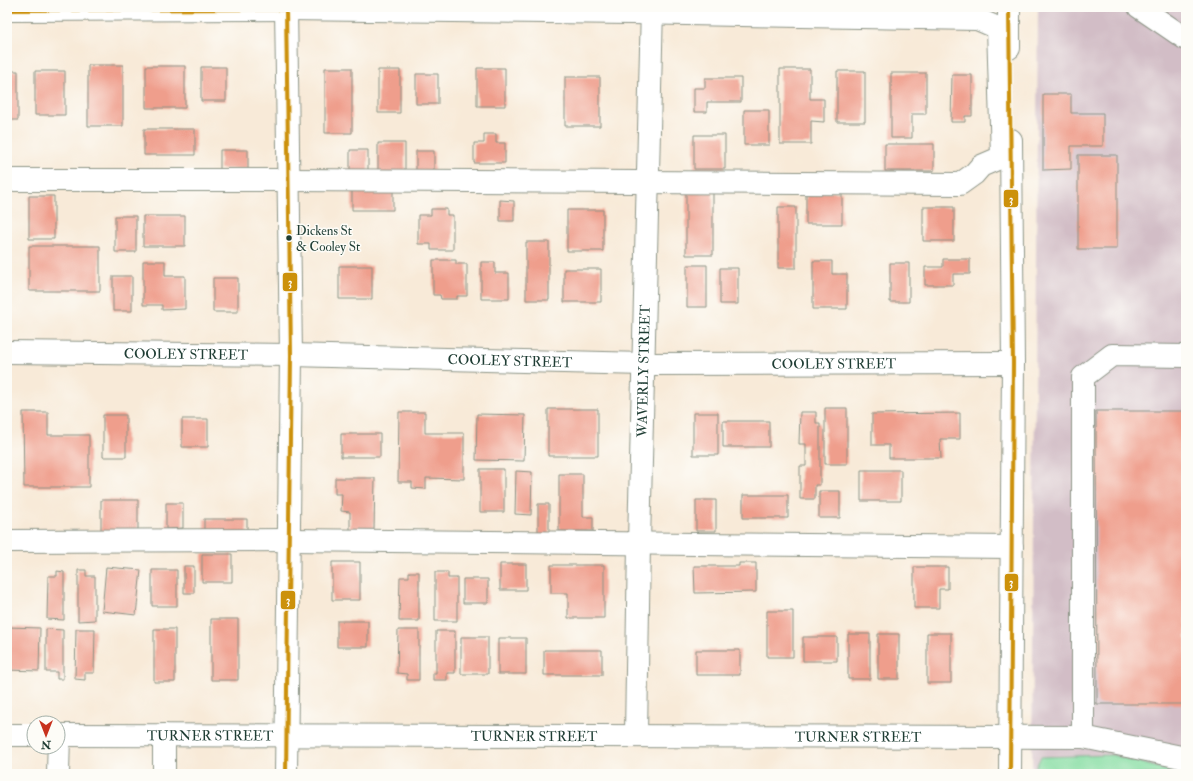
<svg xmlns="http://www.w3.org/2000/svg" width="1193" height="781" font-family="'IM FELL Double Pica',serif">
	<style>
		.industrial { fill: #d2bdc6 }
		.green { fill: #84dda2; stroke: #528d6b }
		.building { fill: #ef9e8c }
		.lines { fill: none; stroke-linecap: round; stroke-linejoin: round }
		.minor-casing { stroke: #8c9486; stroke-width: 24 }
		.minor { stroke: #fff; stroke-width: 22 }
		.bus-1-casing { stroke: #fdfcf7; stroke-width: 7 }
		.bus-1 { stroke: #cc910a; stroke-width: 4 }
		.bus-dot { fill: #1f3d34; stroke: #fdfcf7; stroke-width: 1.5 }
		.labels { text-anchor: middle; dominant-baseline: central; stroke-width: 3; stroke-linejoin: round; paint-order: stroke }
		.bus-label { font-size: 13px; fill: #1f3d34; stroke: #fdfcf7; text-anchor: start }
		.street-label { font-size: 14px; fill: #1f3d34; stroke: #fdfcf7 }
		.line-badge { stroke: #fdfcf7; stroke-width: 1.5 }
		.badge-label { font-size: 11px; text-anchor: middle; font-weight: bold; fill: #fff }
	</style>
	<rect width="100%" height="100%" fill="#fdfcf7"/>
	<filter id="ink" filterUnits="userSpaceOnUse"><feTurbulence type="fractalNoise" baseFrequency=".025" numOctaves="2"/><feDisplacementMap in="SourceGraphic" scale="8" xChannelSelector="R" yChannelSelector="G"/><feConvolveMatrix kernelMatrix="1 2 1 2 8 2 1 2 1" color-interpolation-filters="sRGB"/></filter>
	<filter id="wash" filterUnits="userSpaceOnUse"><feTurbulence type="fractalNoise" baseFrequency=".012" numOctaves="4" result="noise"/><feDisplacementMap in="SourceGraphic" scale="16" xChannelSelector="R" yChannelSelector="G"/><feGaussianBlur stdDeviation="0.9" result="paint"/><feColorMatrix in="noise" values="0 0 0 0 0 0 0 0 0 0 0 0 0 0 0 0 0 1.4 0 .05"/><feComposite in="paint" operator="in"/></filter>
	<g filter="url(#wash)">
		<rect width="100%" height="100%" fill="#f8ead8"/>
		<!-- industrial -->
		<path class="industrial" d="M1038 7H1186V774H1180L1113 755 1041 757 1032 774Z"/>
		<!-- green -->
		<path class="green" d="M1113 755 1180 774H1032L1041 757Z"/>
		<g id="blocks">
			<!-- building -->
			<path class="building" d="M88 65H123V126H88Z
				M146 66H185V108H146Z
				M201 67H226V101H201Z
				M325 68H352V133H325Z
				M477 68H505V106H477Z
				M780 69H810V99H824V122L811 121V144H780Z
				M378 70H400V113H378Z
				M7 71H18V120H7Z
				M35 71H65V115H35Z
				M837 71H865V122H837Z
				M891 73H926V114H912V138H891Z
				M416 74H438V104H416Z
				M952 75H972V116H965V122H951Z
				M565 77H600V126H565Z
				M705 78H741V102H707V112H694V88H705Z
				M1043 94H1071V113H1103V146H1071V169L1043 170Z
				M744 110H769V145H744Z
				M144 129H195V155H144Z
				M484 134H496V143H505V163H474V143H484Z
				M694 135H725V169H694Z
				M378 143H405V174H378Z
				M885 144H934V171H885Z
				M220 150H248V169H220Z
				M350 150H368V173H350Z
				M416 151H434V173H416Z
				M1078 155H1117V249H1078Z
				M352 190H393V210H352Z
				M686 192H713V255H686Z
				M806 192H842V224H806Z
				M29 196H54V239H29Z
				M500 200 514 201V221H500Z
				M778 207H796V268H778Z
				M923 207H954V241H923Z
				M431 209H447V215H453V250H431V244H418V215H431Z
				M567 210H603V251H567Z
				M115 216H136V252H115Z
				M143 216H185V246H143Z
				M526 242H549V300H526Z
				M29 246H100V291H29Z
				M943 259H970V274H953V285H925V267H943Z
				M433 260H456V264H467V296H457V299H441L440 295H433Z
				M143 261H165V276H185V309L162 310V305H143Z
				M813 261H832V274H847V309H813Z
				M481 262H495V273H509V299H481Z
				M890 263H909V302H890Z
				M687 265H707V307H687Z
				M339 266H372V299H339Z
				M720 268H738V304H720Z
				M564 269H601V302H564Z
				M113 276H132V311H113Z
				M213 278H238V312H213Z
				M825 408H847V464H825Z
				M548 409H598V456H548Z
				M1096 411H1186V704H1097Z
				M23 412H48V435H89V487H24Z
				M399 412H425V433H464V479L426 478V489L412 488V482H398Z
				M800 412H816V423H820V485H815V499H800V466H806V444H799Z
				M693 413H718V455H693Z
				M960 413V439H940L941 458H889V445H872V414Z
				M477 414 525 415 524 461 476 460Z
				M103 415H126V457H103Z
				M182 419H208V447H182Z
				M723 421H769V447H723Z
				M341 434H380V457H341Z
				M480 469H504V512H480Z
				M861 470H901V501H861Z
				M516 471 532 472 531 515 515 514Z
				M559 474H583V517H593V531H559Z
				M335 478H375L374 530H350V512L341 511 342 494H335Z
				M819 491H840V518H819Z
				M743 495H788V518H743Z
				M101 500H138V531H101Z
				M696 500H716V531H696Z
				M166 503H183V528L166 529Z
				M538 504H549V536H538Z
				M204 519H247V535H204Z
				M202 554H232V582H202Z
				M332 562H360V600H332Z
				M739 563H756V592L695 593 694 566H739Z
				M500 564H526V590H500Z
				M551 565H604V618H568V593H551Z
				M184 566H194V593H184Z
				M106 567 141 570 136 615 102 611Z
				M914 567H948V589H939V608H914Z
				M78 570H86V576H95V620L78 621Z
				M152 570H177V606H152Z
				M57 571 64 572V620L47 619 48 576H57Z
				M409 572H419V621H399L400 577H409Z
				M435 572H448V578H457V621H435Z
				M463 579H488V603H463Z
				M767 611H793V657H767Z
				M211 619H238V680H211Z
				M337 621H368V647H337Z
				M7 627 40 628 39 671 7 670Z
				M46 629 63 630V679H57V672H46Z
				M76 629H95L94 673H85V680L75 679Z
				M154 629H175V682H154Z
				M398 630H419V680H407V674L397 673Z
				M436 631H455V673H447V680H433V673H436Z
				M927 633H951V683H927Z
				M848 634H870V679H848Z
				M878 634H899V679H878Z
				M461 637H488V674H461Z
				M803 637H837V661H803Z
				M498 638H526V674H498Z
				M544 650H602V675H544Z
				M696 650H740V675H696Z"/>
		</g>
	</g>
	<g filter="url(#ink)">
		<use href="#blocks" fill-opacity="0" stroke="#8c9486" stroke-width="1"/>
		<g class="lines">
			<defs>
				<g id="minor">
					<path d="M286 7 291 355 286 774"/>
					<path d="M1009 7V48"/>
					<path d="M1139 7 1186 39"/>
					<path d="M7 10 286 9 631 13 977 19 998 28 1002 157 981 166 974 174 960 184 289 180H7"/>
					<path id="s1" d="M7 352 291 355 644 364 1013 363"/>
					<path d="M7 541 289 540 1012 547"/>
					<path d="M7 735H34"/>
					<path id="s2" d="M58 735 1083 737 1186 758"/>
					<path d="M164 735V774"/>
					<path id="s3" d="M636 735 639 543 652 7"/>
					<path d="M1083 737V377L1112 355 1186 356"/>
					<path d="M58 774 59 735"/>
					<path d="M1010 774 1013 363 1011 140"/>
				</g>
			</defs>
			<!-- minor casing -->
			<use href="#minor" class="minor-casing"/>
			<!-- minor -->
			<use href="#minor" class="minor"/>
			<defs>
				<path id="bus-1" d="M1009 7 1013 363 1010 774
					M7 10 286 9 291 355 286 774"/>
			</defs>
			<!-- bus-1 casing -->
			<use href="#bus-1" class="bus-1-casing"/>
			<!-- bus-1 -->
			<use href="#bus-1" class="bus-1"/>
		</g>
	</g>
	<!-- markers -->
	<circle class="bus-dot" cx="289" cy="238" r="3.5"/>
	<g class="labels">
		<!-- bus labels -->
		<g class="bus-label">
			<text x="296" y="231">Dickens St<tspan x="296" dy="16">&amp; Cooley St</tspan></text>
		</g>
		<!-- street labels -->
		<g class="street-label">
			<text stroke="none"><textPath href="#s1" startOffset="179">COOLEY STREET</textPath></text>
			<text stroke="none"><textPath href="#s1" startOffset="503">COOLEY STREET</textPath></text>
			<text stroke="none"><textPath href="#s1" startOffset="827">COOLEY STREET</textPath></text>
			<text stroke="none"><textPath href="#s3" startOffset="364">WAVERLY STREET</textPath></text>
			<text stroke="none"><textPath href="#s2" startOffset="152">TURNER STREET</textPath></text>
			<text stroke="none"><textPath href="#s2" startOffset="476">TURNER STREET</textPath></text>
			<text stroke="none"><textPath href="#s2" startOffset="800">TURNER STREET</textPath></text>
		</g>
	</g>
	<g class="line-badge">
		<rect x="1003" y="189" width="16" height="19" rx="4" fill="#cc910a"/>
		<rect x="282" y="272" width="16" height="20" rx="4" fill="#cc910a"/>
		<rect x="1004" y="573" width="15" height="19" rx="4" fill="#cc910a"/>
		<rect x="280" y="590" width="16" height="20" rx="4" fill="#cc910a"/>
	</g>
	<g class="badge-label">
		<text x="1011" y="203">3</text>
		<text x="290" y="286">3</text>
		<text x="1011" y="586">3</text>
		<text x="288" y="604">3</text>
	</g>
	<!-- margin -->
	<rect width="1193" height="781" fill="none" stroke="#fdfcf7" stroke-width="24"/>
	<!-- north arrow -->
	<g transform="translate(46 735) rotate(180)"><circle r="19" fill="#fdfcf7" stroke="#a4b0a9"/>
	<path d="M0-3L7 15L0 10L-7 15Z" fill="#c8321e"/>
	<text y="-6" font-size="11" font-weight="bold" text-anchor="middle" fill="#1f3d34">N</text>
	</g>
</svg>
